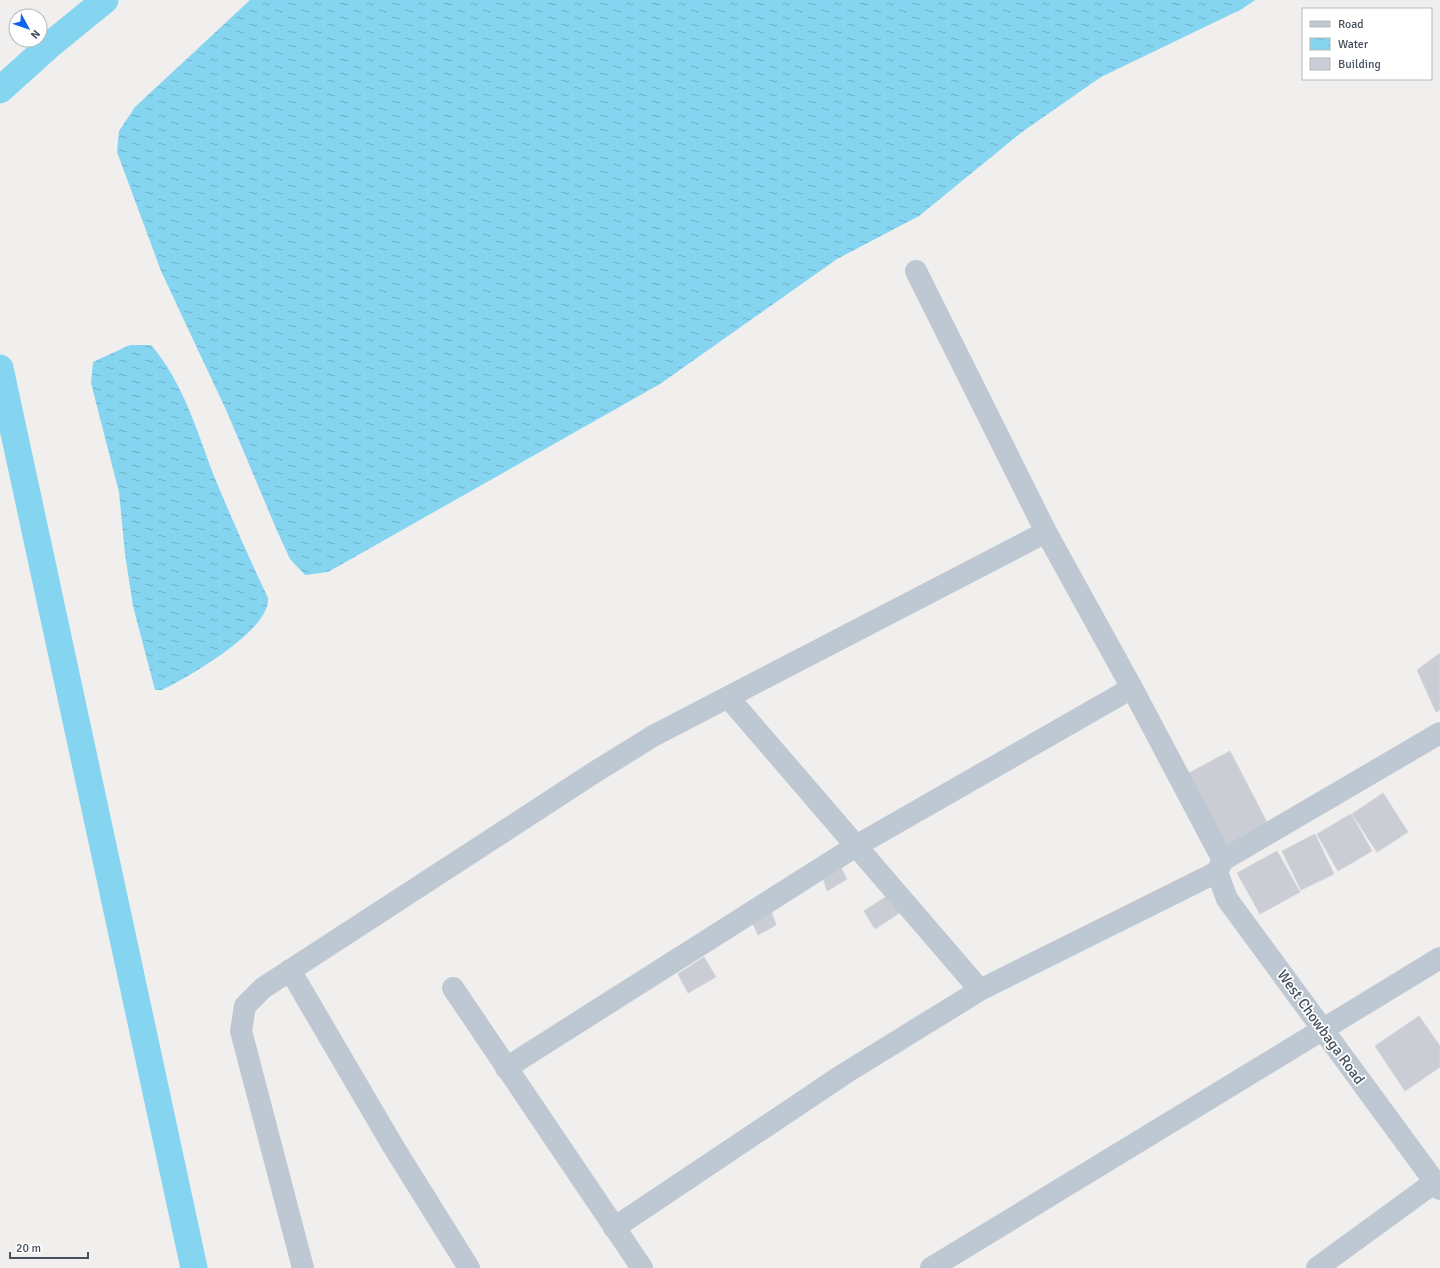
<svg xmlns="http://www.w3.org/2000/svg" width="1440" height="1268" font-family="Signika,sans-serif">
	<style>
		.water { fill: url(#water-ripples) }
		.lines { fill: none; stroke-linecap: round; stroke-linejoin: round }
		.canal { stroke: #85d5f1; stroke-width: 27 }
		.building { fill: #cbcdd4; stroke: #d2d4db }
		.minor { stroke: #bec8d2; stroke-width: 22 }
		.labels { text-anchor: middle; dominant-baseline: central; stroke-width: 3.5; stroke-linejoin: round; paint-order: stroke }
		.street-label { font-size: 15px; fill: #46515d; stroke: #fff }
	</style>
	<defs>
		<pattern id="water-ripples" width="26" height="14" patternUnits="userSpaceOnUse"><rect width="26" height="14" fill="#85d5f1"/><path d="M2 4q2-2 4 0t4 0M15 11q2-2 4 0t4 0" fill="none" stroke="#6fafc6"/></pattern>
	</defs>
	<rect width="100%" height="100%" fill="#f1eeee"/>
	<!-- water -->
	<path class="water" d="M250 0H1255L1242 9 1101 77 1022 132 919 216 837 259 660 384 328 572 305 575 290 559 278 533 227 412 161 271 117 152 119 131 135 107Z
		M130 345H151C183 382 197 431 214 476 231 517 249 558 268 598 271 630 188 677 162 690H155L133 606 125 554 119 492 91 383 93 362Z"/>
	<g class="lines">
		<!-- canal -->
		<path class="canal" d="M0 90 51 44 105 0
			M0 368 194 1268"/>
	</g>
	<!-- building -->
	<path class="building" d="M1440 653V710L1436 712 1417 670Z
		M1230 751 1270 828 1229 850 1189 773Z
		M1383 793 1408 832 1377 852 1352 814Z
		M1351 814 1372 851 1338 871 1317 834Z
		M1315 834 1334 874 1301 890 1282 851Z
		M1277 851 1300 892 1260 914 1237 873Z
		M840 866 847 879 827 891 823 877Z
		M890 894 901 912 875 929 864 911Z
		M771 910 776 925 758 935 752 921Z
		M704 957 716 977 688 993 678 974Z
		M1419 1016 1440 1046V1067L1405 1091 1375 1046Z"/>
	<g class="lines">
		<!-- minor -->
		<path class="minor" d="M916 271 1046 532 1132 688 1223 860
			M728 697 980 990
			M1223 860 1217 872 1227 899 1440 1189
			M1223 860 1440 733
			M290 970 393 1146 469 1268
			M453 988 642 1268
			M506 1068 856 846 1132 688
			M614 1228 844 1074 980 990 1217 872
			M303 1268 241 1031 245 1006 263 988 595 772 653 736 1046 532
			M931 1268 1440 958
			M1317 1268 1435 1182"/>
	</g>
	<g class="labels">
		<!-- street labels -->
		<g class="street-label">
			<text transform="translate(1321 1027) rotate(54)">West Chowbaga Road</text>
		</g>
	</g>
	<!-- legend -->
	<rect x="1302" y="8" width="130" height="72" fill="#ffffff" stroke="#b5b9be"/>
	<rect x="1310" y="21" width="20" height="6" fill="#bec8d2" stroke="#b5b9be"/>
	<text x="1338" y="28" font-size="12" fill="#46515d">Road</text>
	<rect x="1310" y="38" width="20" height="12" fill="url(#water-ripples)" stroke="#b5b9be"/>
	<text x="1338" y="48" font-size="12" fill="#46515d">Water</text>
	<rect x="1310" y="58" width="20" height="12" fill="#cbcdd4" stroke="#b5b9be"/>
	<text x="1338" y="68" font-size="12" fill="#46515d">Building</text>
	<!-- north arrow -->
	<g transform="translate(28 28) rotate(130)"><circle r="19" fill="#ffffff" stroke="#b5b9be"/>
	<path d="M0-3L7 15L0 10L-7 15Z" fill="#0f64eb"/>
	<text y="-6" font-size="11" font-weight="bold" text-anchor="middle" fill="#46515d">N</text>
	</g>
	<!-- scale -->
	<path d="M10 1252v6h78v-6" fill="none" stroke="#46515d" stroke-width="2"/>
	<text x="16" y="1252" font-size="12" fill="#46515d" stroke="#ffffff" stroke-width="3" paint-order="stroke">20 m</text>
</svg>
